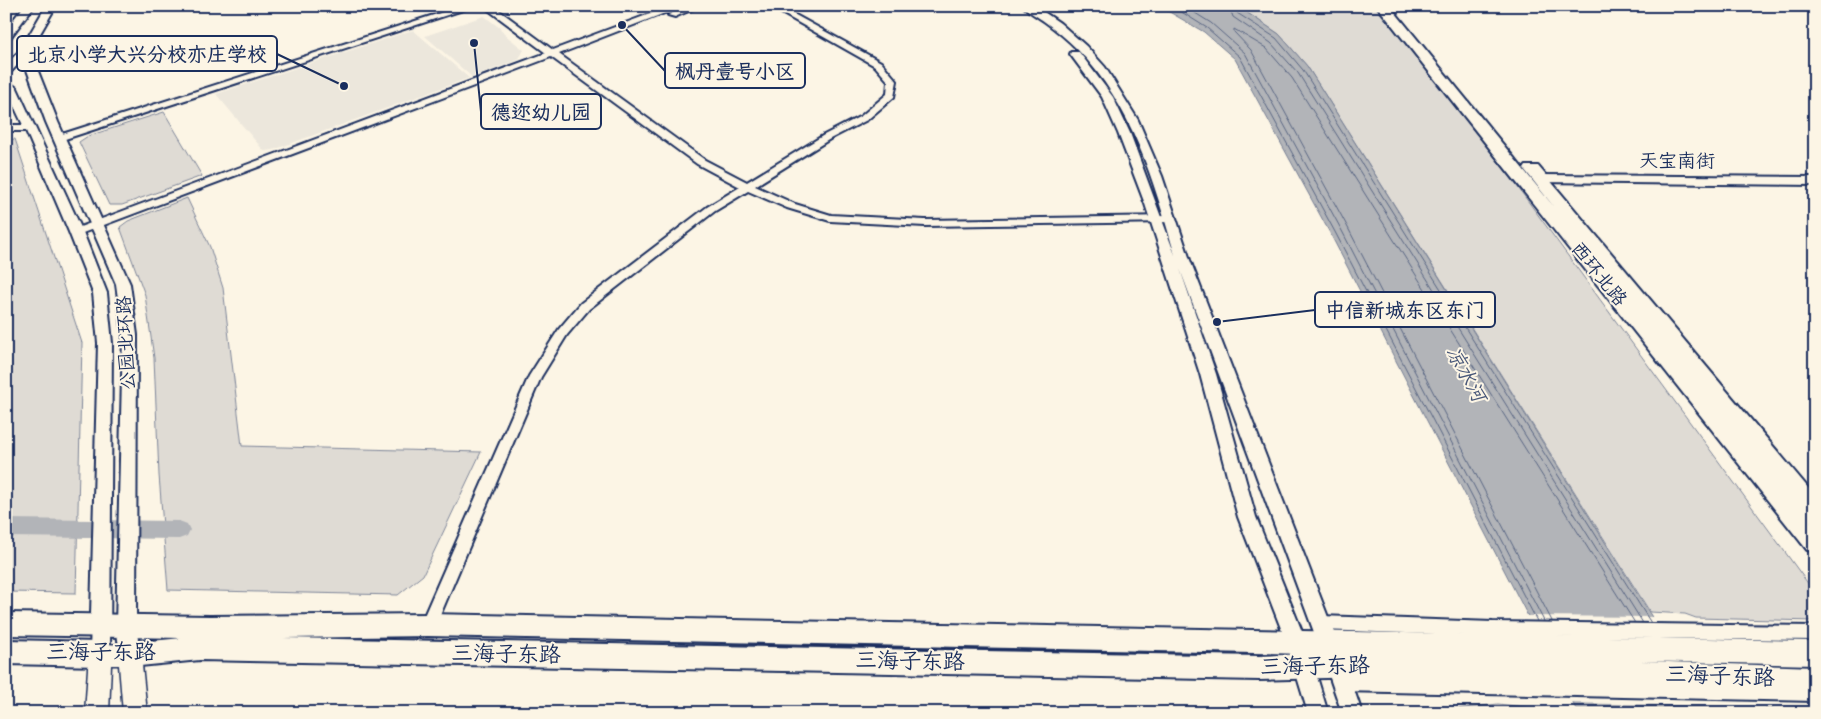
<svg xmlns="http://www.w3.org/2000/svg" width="1821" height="719" font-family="'Comic Neue','LXGW WenKai TC',sans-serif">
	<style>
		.built { fill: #ece7dc }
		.green { fill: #dfdbd4; stroke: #7d8599 }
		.water { fill: #b2b4b8; stroke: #767f94 }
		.pier { fill: #fcf5e5 }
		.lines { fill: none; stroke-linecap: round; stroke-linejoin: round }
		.shore { stroke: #576482; stroke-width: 1 }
		.river { fill: #b2b4b8; fill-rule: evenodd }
		.minor-casing { stroke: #1b2f5e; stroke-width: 4 }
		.tertiary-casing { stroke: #1b2f5e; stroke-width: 4 }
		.secondary-casing { stroke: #1b2f5e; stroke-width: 3 }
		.primary-casing { stroke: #1b2f5e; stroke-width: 4 }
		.minor { fill: #fcf5e5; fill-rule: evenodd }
		.tertiary { fill: #fcf5e5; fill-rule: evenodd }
		.secondary { fill: #fcf5e5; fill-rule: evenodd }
		.primary { fill: #fcf5e5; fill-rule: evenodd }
		.labels { text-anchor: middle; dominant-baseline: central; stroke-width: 4; stroke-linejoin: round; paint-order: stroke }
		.street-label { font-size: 19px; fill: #1b2f5e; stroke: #fcf5e5 }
		.water-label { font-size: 20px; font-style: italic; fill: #485779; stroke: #fcf5e5 }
		.near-street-label { font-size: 22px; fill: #1b2f5e; stroke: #fcf5e5 }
		.leader { fill: none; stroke: #1b2f5e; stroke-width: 2 }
		.callout-dot { fill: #1b2f5e; stroke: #fcf5e5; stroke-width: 2 }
		.callout { fill: #fcf5e5; stroke: #1b2f5e; stroke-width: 2 }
		.callout-label { font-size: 20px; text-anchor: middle; font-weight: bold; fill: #1b2f5e }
	</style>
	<rect width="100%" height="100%" fill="#fcf5e5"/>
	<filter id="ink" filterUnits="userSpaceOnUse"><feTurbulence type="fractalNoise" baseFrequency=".02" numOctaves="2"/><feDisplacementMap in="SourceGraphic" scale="10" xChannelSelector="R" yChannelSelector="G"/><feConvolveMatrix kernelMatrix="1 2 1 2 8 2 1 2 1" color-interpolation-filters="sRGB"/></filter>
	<g filter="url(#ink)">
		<!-- built -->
		<path class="built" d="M484 16 500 28 504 34 524 50 518 60 472 77 425 36Z
			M413 30 469 78 273 150 264 151 216 94Z"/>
		<!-- green -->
		<path class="green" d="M1237 6H1376L1511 178 1815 593V621L1696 618 1685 614 1650 612 1307 66 1279 34Z
			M164 112 202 176 122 205H109L79 142 88 136Z
			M15 139 82 343 76 593 6 592V140Z
			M187 198 210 247 223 288 242 446 481 452 423 575 398 595 168 590 159 475 154 358 145 295 120 227 128 221Z
			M1498 704 1578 713H1400L1415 709 1448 710Z
			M1746 709H1815V713H1738Z"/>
		<!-- water -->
		<path class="water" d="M1159 6H1237L1279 34 1307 66 1712 713H1578L1331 235 1235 59 1204 32Z"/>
		<!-- pier -->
		<path class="pier" d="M1525 616 1656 617 1710 706 1571 703Z"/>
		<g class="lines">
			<!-- shore -->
			<path class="shore" d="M1172 6 1207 28 1240 57 1335 232 1537 621
				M1184 6 1211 23 1245 53 1341 229 1544 621
				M1229 6 1233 17 1271 43 1298 73 1643 623
				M1235 6 1237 13 1276 38 1303 70 1651 623
				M1552 621 1347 226 1251 50 1234 32V29L1266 48 1292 78 1635 623"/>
			<!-- river -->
			<path class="river" d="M6 519 179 521 187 524 190 530 187 536 179 539 6 537Z"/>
			<defs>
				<path id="minor" d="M462 6H475L62 140 59 141 54 138 56 136Z
					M483 6H493L553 50 671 6H683L559 54 705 160 747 182 824 135 861 116 887 94 888 81 875 66 769 6H779L881 62 897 81 894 97 867 120 830 139 755 186 795 204 831 215 925 220 1171 216 1176 219 1171 222 925 226 830 221 787 208 748 191 715 211 589 309 567 335 541 377 436 625 434 630 428 632 422 630 420 625 529 376 559 329 581 303 707 207 740 187 697 164 551 57 80 234 76 235 71 232 72 230 546 53Z
					M688 6H700L675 17 668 15Z
					M1320 616 1493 622 1815 626V640L1493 636 1320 630 1314 628 1312 623 1314 618Z
					M1341 675 1815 685V701L1341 691 1335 689 1333 683 1335 677Z"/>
				<path id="tertiary" d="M24 6H34L10 38 6 39V29Z
					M46 6H56L30 51 58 122 130 284 137 335 136 625 140 655 137 661 130 664 123 661 120 655 116 625 123 335 116 284 46 122 23 59 10 73 6 74V65L21 49Z
					M1023 6H1035L1060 23 1086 46 1105 67 1138 120 1162 176 1190 260 1338 643 1362 713H1342L1318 643 1180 269 1216 374 1256 517 1307 644 1328 713H1308L1287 644 1238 517 1200 374 1145 204 1118 133 1102 97 1070 54 1071 52H1079L1113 97 1130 133 1175 255C1154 182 1132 104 1077 49 1067 39 1056 30 1045 22 1038 17 1029 12 1023 6Z
					M6 80 17 88 83 232 107 293 112 343 110 654 107 660 100 663 93 660 90 654 98 343 93 293 69 232 26 131H6V125H23L6 89Z
					M1540 175 1815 177V185L1536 182 1534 179 1536 176Z"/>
				<path id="secondary" d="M100 644 130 645 138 648 141 655 147 713H123L119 665H111L109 713H85L89 654 92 647Z"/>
				<path id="primary" d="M1377 6H1390L1554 207 1524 169 1526 166H1538L1815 496V522L1811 521 1815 525V553L1807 550Z
					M6 613 210 616 428 614 1815 641V665L1639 661 1815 667V691L1361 677 1259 680 200 660 130 667 121 663 117 655 121 647 130 643 182 638 6 635ZM428 636 1307 654 1259 656 283 638Z
					M6 640 100 642 109 646 113 654 109 662 100 666 6 664Z"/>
			</defs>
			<!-- minor casing -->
			<use href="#minor" class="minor-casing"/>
			<!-- tertiary casing -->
			<use href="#tertiary" class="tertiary-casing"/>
			<!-- secondary casing -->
			<use href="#secondary" class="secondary-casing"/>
			<!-- primary casing -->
			<use href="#primary" class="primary-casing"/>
			<!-- minor -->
			<use href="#minor" class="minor"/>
			<!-- tertiary -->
			<use href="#tertiary" class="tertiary"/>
			<!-- secondary -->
			<use href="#secondary" class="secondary"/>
			<!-- primary -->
			<use href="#primary" class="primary"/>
		</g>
	</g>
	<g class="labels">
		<!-- street labels -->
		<g class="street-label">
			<text x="1677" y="161">天宝南街</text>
			<text transform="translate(1599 274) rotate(51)">西环北路</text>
			<text transform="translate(126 343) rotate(-93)">公园北环路</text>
		</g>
		<!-- water labels -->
		<g class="water-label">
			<text transform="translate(1466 374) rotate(61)">凉水河</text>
		</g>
		<!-- near-street labels -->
		<g class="near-street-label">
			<text x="101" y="652">三海子东路</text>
			<text transform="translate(506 654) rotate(1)">三海子东路</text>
			<text transform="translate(910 661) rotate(1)">三海子东路</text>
			<text transform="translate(1315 666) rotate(-1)">三海子东路</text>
			<text transform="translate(1720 676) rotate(2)">三海子东路</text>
		</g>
	</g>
	<!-- callouts -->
	<path class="leader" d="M344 86L277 54M622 25L665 71M474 43L481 112M1217 322L1315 310"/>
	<g class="callout-dot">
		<circle cx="344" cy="86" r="5"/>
		<circle cx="622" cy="25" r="5"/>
		<circle cx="474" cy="43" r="5"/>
		<circle cx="1217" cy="322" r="5"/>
	</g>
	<g class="callout">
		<rect x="17" y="36" width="260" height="35" rx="5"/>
		<rect x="665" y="53" width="140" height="35" rx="5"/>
		<rect x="481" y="94" width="120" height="35" rx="5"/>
		<rect x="1315" y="292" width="180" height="35" rx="5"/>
	</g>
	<g class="callout-label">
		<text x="147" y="61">北京小学大兴分校亦庄学校</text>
		<text x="735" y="78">枫丹壹号小区</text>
		<text x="541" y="119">德迩幼儿园</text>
		<text x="1405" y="317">中信新城东区东门</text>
	</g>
	<!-- margin -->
	<rect width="1821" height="719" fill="none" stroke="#fcf5e5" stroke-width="25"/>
	<rect x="12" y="12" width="1796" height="694" fill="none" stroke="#1b2f5e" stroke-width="2" filter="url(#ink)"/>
</svg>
